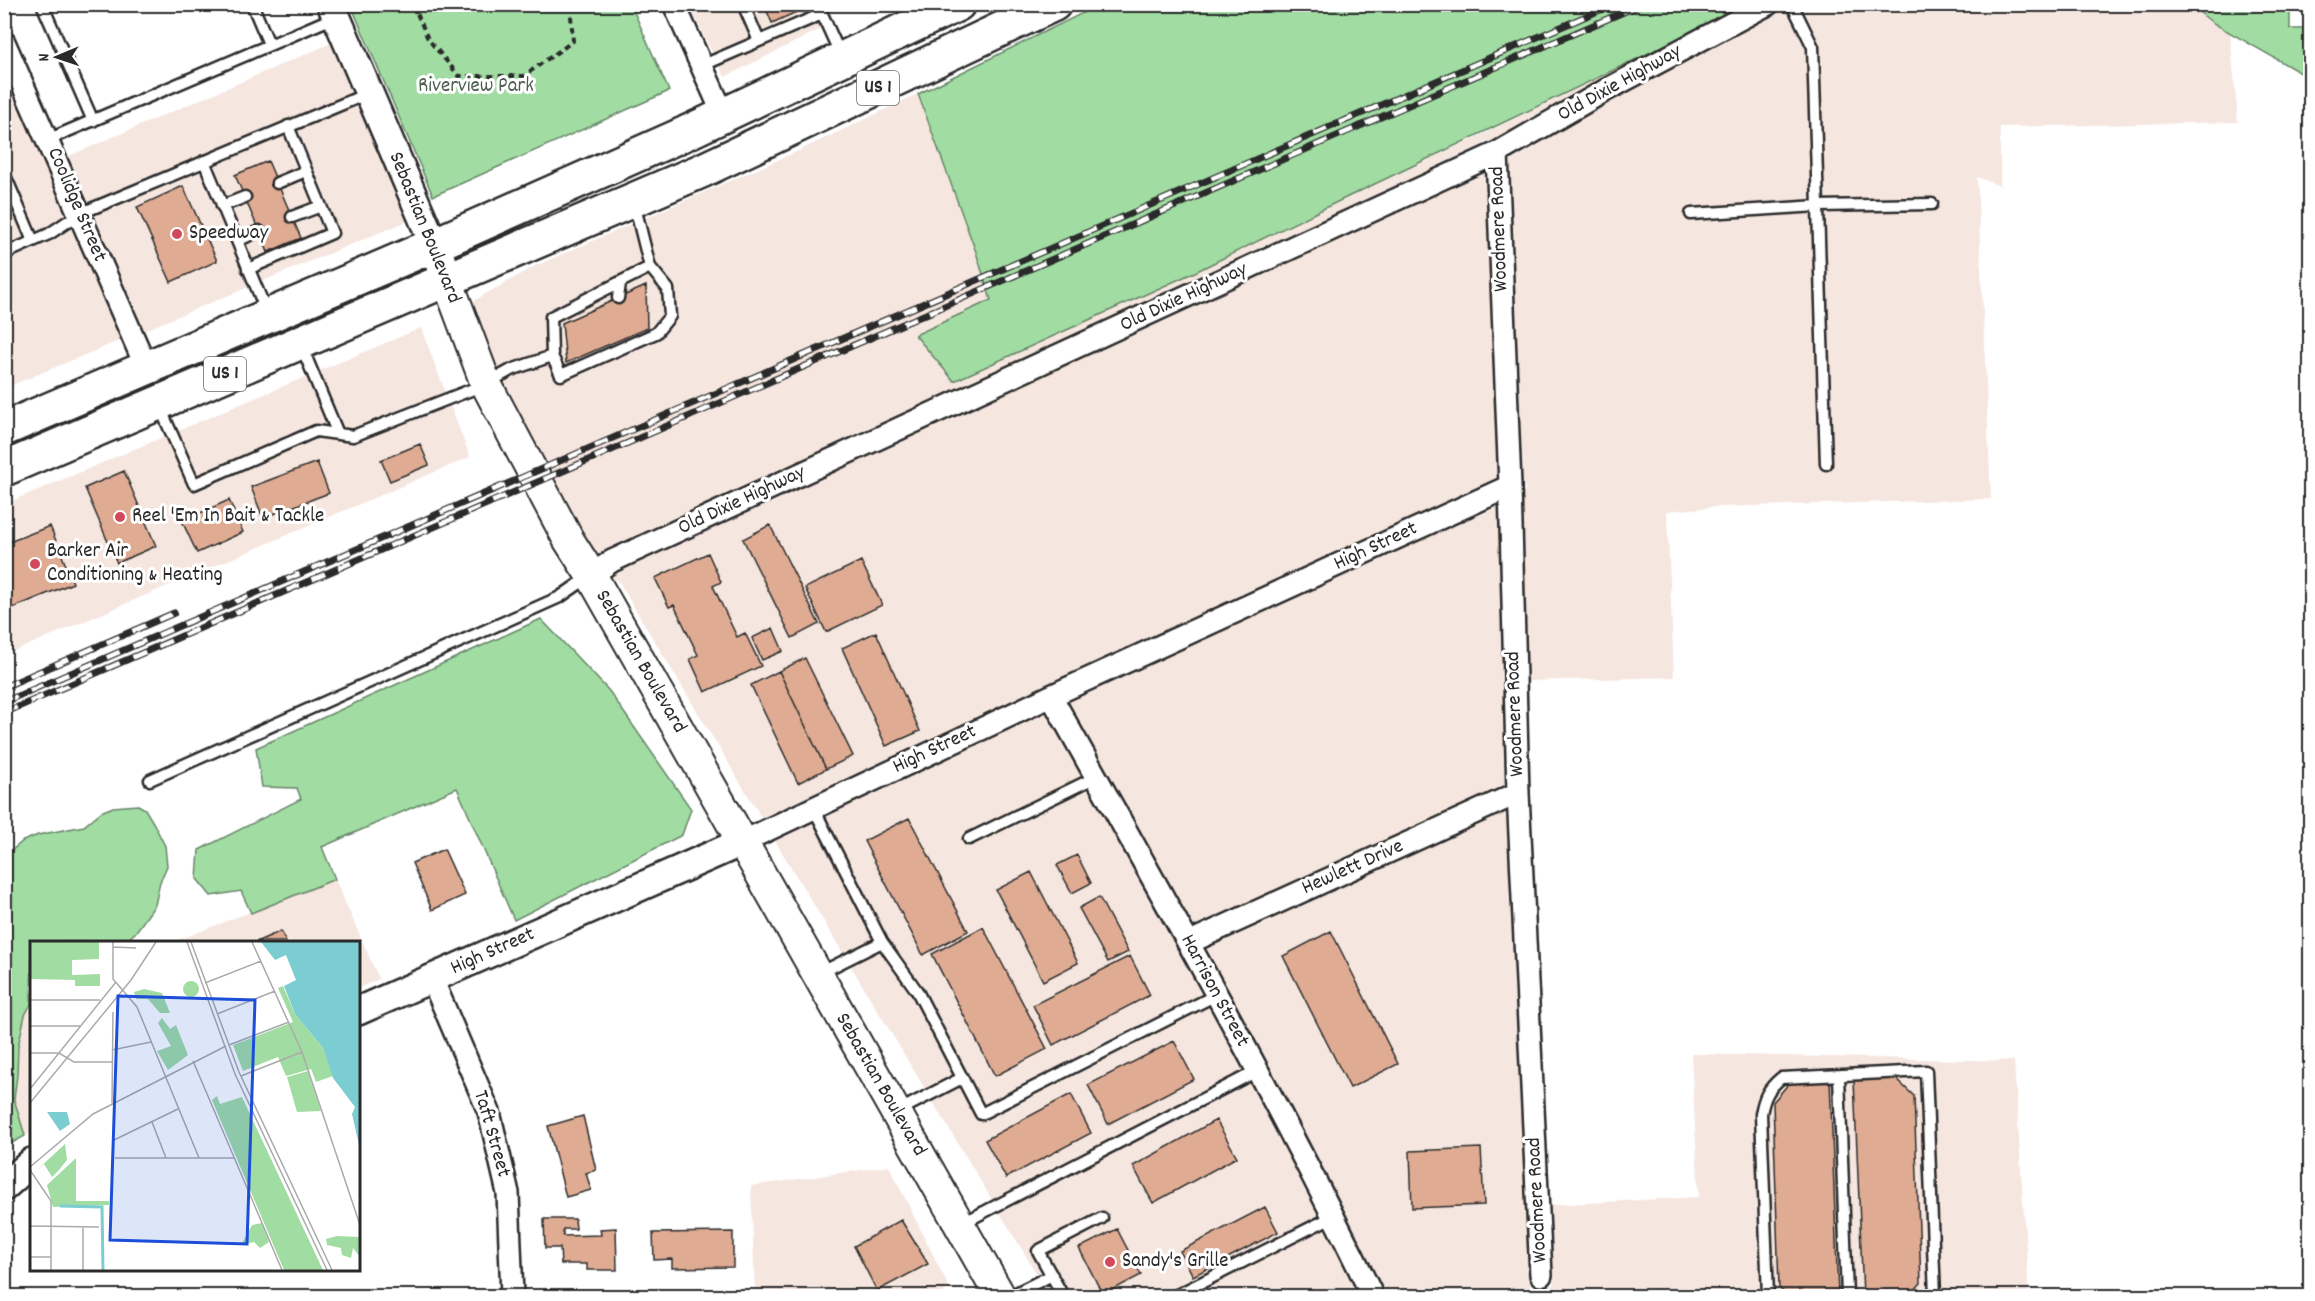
<svg xmlns="http://www.w3.org/2000/svg" width="2315" height="1301" font-family="Dekko,sans-serif">
	<style>
		.built { fill: #f5e6df }
		.green { fill: #a1dda3; stroke: #668467; stroke-width: 1.5 }
		.building { fill: #dfac93; stroke: #2b2b2b; stroke-width: 1.5 }
		.lines { fill: none; stroke-linecap: round; stroke-linejoin: round }
		.service-casing { stroke: #2b2b2b; stroke-width: 15 }
		.minor-casing { stroke: #2b2b2b; stroke-width: 26 }
		.tertiary-casing { stroke: #2b2b2b; stroke-width: 32 }
		.secondary-casing { stroke: #2b2b2b; stroke-width: 34 }
		.primary-casing { stroke: #2b2b2b; stroke-width: 38 }
		.path { stroke: #2b2b2b; stroke-width: 4; stroke-dasharray: 6 4.5; stroke-linecap: butt }
		.service { stroke: #fff; stroke-width: 10 }
		.minor { stroke: #fff; stroke-width: 21 }
		.tertiary { stroke: #fff; stroke-width: 27 }
		.secondary { stroke: #fff; stroke-width: 30 }
		.primary { stroke: #fff; stroke-width: 33 }
		.rail-casing { stroke: #2b2b2b; stroke-width: 7 }
		.rail { stroke: #fff; stroke-width: 4.5; stroke-dasharray: 14; stroke-linecap: butt }
		.poi-dot { fill: #d1495b; stroke: #fff; stroke-width: 2 }
		.labels { text-anchor: middle; dominant-baseline: central; stroke-width: 6; stroke-linejoin: round; paint-order: stroke }
		.shield { fill: #fff; stroke: #6b6b6b; stroke-width: 1.5 }
		.shield-label { font-size: 20px; font-weight: bold; fill: #2b2b2b }
		.street-label { font-size: 21px; fill: #2b2b2b; stroke: #fff }
		.park-label { font-size: 21px; fill: #4e604f; stroke: #fff }
		.poi-label { font-size: 21px; fill: #2b2b2b; stroke: #fff; text-anchor: start }
		.inset-river { fill: none; stroke: #7bcdd1; stroke-width: 3 }
		.inset-road { fill: none; stroke: #aaa; stroke-width: 1.5 }
		.view { fill: #1d4ed8; fill-opacity: 0.15; stroke: #1d4ed8; stroke-width: 3 }
		.inset-edge { fill: none; stroke: #2b2b2b; stroke-width: 3 }
	</style>
	<rect width="100%" height="100%" fill="#fff"/>
	<filter id="ink" filterUnits="userSpaceOnUse"><feTurbulence type="fractalNoise" baseFrequency=".0167" numOctaves="2"/><feDisplacementMap in="SourceGraphic" scale="12" xChannelSelector="R" yChannelSelector="G"/><feConvolveMatrix kernelMatrix="1 2 1 2 8 2 1 2 1" color-interpolation-filters="sRGB"/></filter>
	<g filter="url(#ink)">
		<!-- built -->
		<path class="built" d="M688 5H828L835 22 725 77Z
			M1796 5H2190L2213 23 2230 33 2238 122 2000 127V186L1977 177 1991 499 1715 507 1667 511 1674 677 1527 681 1522 492 1526 490 1522 483 1509 159 1613 100 1762 19Z
			M1692 32 1493 142 1484 143V147L606 551 595 559 498 377 468 304 535 266 796 152 918 94 976 252 991 300 915 335 954 381 1195 272 1337 202 1498 127Z
			M11 33 69 156 334 42 410 220 5 388 4 36Z
			M1485 170 1498 479 1034 691 763 820 617 579 609 582 606 578 618 570Z
			M421 328 470 457 5 655V504Z
			M1498 503 1506 787 1194 928 1067 700Z
			M1045 710 1178 948 1323 1220 1360 1296H1050L774 839Z
			M1507 810 1530 1287 1554 1285 1550 1205 1699 1197 1691 1054 2014 1061 2029 1296H1386L1345 1211 1205 948Z
			M335 879 379 979 359 988 358 942H173Z
			M31 1004V1133L25 1136 14 1100 17 1075 18 1046 25 1015Z
			M889 1166 949 1287 940 1296H755L751 1186Z"/>
		<!-- green -->
		<path class="green" d="M1101 4H1743V5L1647 54 1337 202 1195 272 954 381 915 335 991 300 976 252 918 94Z
			M351 5H631L669 91 433 196Z
			M2190 5H2290V29H2310V72L2306 76 2213 23Z
			M541 619 609 691 691 809 682 835 514 920 457 788 322 847 335 879 251 913 241 891 211 896 197 879 199 850 301 799 297 788 262 787 256 748Z
			M138 805 145 809 154 824 165 846 167 866 160 882 155 905 135 933 124 942H32L31 1004 25 1015 18 1046 17 1075 14 1099 25 1136 12 1143 5 1144V856L23 841 38 835 84 826 101 812 113 807Z"/>
		<!-- building -->
		<path class="building" d="M764 4H810V6L772 23Z
			M268 161 301 238 268 252 235 175Z
			M183 186 217 261 171 282 137 207Z
			M646 286 647 328 566 363 562 323Z
			M420 444 429 465 390 481 381 460Z
			M317 462 329 493 263 518 251 487Z
			M124 471 156 546 117 563 85 488Z
			M229 500 243 532 197 553 182 521Z
			M770 525 819 624 792 638 743 539Z
			M50 526 73 583 10 609 4 596V544Z
			M708 553 721 582 713 586 737 637 745 633 761 666 705 692 690 659 698 655 674 605 669 607 655 578Z
			M861 561 882 605 826 632 805 588Z
			M773 628 783 651 762 660 752 638Z
			M876 632 920 731 886 746 842 648Z
			M805 658 853 756 826 769 779 671Z
			M779 671 826 769 798 783 751 685Z
			M909 818 968 931 923 955 864 841Z
			M444 849 465 895 432 910 412 863Z
			M1077 855 1091 883 1072 893 1057 865Z
			M1031 872 1078 963 1043 981 996 890Z
			M1099 897 1128 952 1108 962 1079 908Z
			M983 927 1047 1049 995 1076 932 954Z
			M281 931 286 942H256Z
			M1331 931 1398 1064 1350 1088 1283 956Z
			M1130 956 1150 995 1053 1045 1033 1005Z
			M1174 1041 1194 1079 1108 1124 1088 1085Z
			M1895 1078 1914 1096 1921 1283 1909 1296H1863L1854 1080Z
			M1830 1080 1838 1296H1788L1779 1288 1773 1102 1791 1081Z
			M1071 1094 1091 1133 1006 1178 985 1140Z
			M583 1116 596 1170 586 1173 591 1190 566 1197 548 1126Z
			M1216 1120 1237 1157 1153 1203 1133 1166Z
			M1481 1148 1484 1205 1412 1208 1410 1151Z
			M1265 1207 1278 1232 1193 1276 1180 1251Z
			M544 1219H575L576 1229H563V1236L601 1235 600 1229 616 1228 617 1270H587V1264H561L560 1248H545Z
			M901 1220 928 1264 877 1291 854 1246Z
			M1117 1229 1141 1275 1103 1295 1079 1248Z
			M733 1232V1267L672 1268V1259L654 1260 653 1233Z"/>
		<g class="lines">
			<defs>
				<path id="service" d="M42 4 93 121
					M252 4 269 44
					M743 4 759 41
					M1792 4 1813 47 1826 464
					M701 66 822 14 841 56
					M47 140 335 17
					M204 161 267 313
					M4 173 33 241
					M277 183 306 171
					M634 203 650 267
					M222 206 245 197
					M1691 214 1818 206 1932 204
					M292 217 321 206
					M237 241 259 231
					M4 254 49 234 79 214 369 93
					M248 269 332 233 288 126
					M618 298 620 283
					M301 345 338 434
					M159 405 194 484 316 431 353 436 486 384 511 370 552 356 561 375 656 333 670 316 668 289 650 267 551 317 552 356
					M150 780 560 597 590 576
					M813 807 882 942 917 991 981 1114 1216 995
					M969 839 1096 777
					M820 973 882 942
					M1839 1076 1847 1296
					M898 1111 962 1078
					M961 1224 1257 1071
					M1010 1296 1052 1275
					M1063 1296 1038 1251 1102 1218
					M1175 1296 1334 1216
					M1768 1296 1761 1114C1764 1097 1768 1089 1781 1078L1926 1071 1935 1296"/>
				<path id="minor" d="M674 4 724 116
					M4 42 147 369
					M1497 153 1510 486 1518 793 1541 1275
					M591 575 612 561 1497 153 1606 90 1768 4
					M1051 696C1160 892 1272 1088 1370 1291
					M742 842 1051 696 1510 486
					M1188 943 1518 793
					M432 979 489 1112 508 1193 512 1296"/>
				<path id="tertiary" d="M331 4 434 245
					M358 1011 742 842
					M4 1187 32 1162"/>
				<path id="secondary" d="M434 245 486 384 568 539 591 575 1000 1296"/>
				<path id="primary" d="M4 429 434 245 686 133 958 4
					M4 469 701 171 1054 4"/>
			</defs>
			<!-- service casing -->
			<use href="#service" class="service-casing"/>
			<!-- minor casing -->
			<use href="#minor" class="minor-casing"/>
			<!-- tertiary casing -->
			<use href="#tertiary" class="tertiary-casing"/>
			<!-- secondary casing -->
			<use href="#secondary" class="secondary-casing"/>
			<!-- primary casing -->
			<use href="#primary" class="primary-casing"/>
			<!-- path -->
			<path class="path" d="M413 4 428 39 459 76H524L573 41 570 4"/>
			<!-- service -->
			<use href="#service" class="service"/>
			<!-- minor -->
			<use href="#minor" class="minor"/>
			<!-- tertiary -->
			<use href="#tertiary" class="tertiary"/>
			<!-- secondary -->
			<use href="#secondary" class="secondary"/>
			<!-- primary -->
			<use href="#primary" class="primary"/>
			<defs>
				<path id="rail" d="M4 687 174 613
					M4 702 1614 4
					M4 713 1642 4"/>
			</defs>
			<!-- rail casing -->
			<use href="#rail" class="rail-casing"/>
			<!-- rail -->
			<use href="#rail" class="rail"/>
		</g>
	</g>
	<!-- markers -->
	<g class="poi-dot">
		<circle cx="177" cy="234" r="6"/>
		<circle cx="120" cy="517" r="6"/>
		<circle cx="35" cy="564" r="6"/>
		<circle cx="1110" cy="1262" r="6"/>
	</g>
	<g class="labels">
		<!-- shield labels -->
		<g class="shield">
			<rect x="857" y="71" width="42" height="34" rx="4.5"/>
			<rect x="204" y="357" width="42" height="34" rx="4.5"/>
		</g>
		<g class="shield-label">
			<text x="878" y="88">US 1</text>
			<text x="225" y="374">US 1</text>
		</g>
		<!-- street labels -->
		<g class="street-label">
			<text transform="translate(1620 84) rotate(-29)">Old Dixie Highway</text>
			<text transform="translate(76 205) rotate(67)">Coolidge Street</text>
			<text transform="translate(424 228) rotate(68)">Sebastian Boulevard</text>
			<text transform="translate(1500 229) rotate(-92)">Woodmere Road</text>
			<text transform="translate(1184 298) rotate(-25)">Old Dixie Highway</text>
			<text transform="translate(742 501) rotate(-25)">Old Dixie Highway</text>
			<text transform="translate(1376 547) rotate(-25)">High Street</text>
			<text transform="translate(640 662) rotate(60)">Sebastian Boulevard</text>
			<text transform="translate(1516 714) rotate(-92)">Woodmere Road</text>
			<text transform="translate(935 750) rotate(-25)">High Street</text>
			<text transform="translate(1353 868) rotate(-24)">Hewlett Drive</text>
			<text transform="translate(493 952) rotate(-24)">High Street</text>
			<text transform="translate(1214 991) rotate(62)">Harrison Street</text>
			<text transform="translate(880 1085) rotate(60)">Sebastian Boulevard</text>
			<text transform="translate(491 1134) rotate(74)">Taft Street</text>
			<text transform="translate(1538 1200) rotate(-93)">Woodmere Road</text>
		</g>
		<!-- park labels -->
		<g class="park-label">
			<text x="476" y="87">Riverview Park</text>
		</g>
		<!-- poi labels -->
		<g class="poi-label">
			<text x="189" y="234">Speedway</text>
			<text x="132" y="517">Reel 'Em In Bait &amp; Tackle</text>
			<text x="47" y="552">Barker Air<tspan x="47" dy="24">Conditioning &amp; Heating</tspan></text>
			<text x="1122" y="1262">Sandy's Grille</text>
		</g>
	</g>
	<!-- overview -->
	<g transform="translate(30 941)">
		<rect width="330" height="330" fill="#fff"/>
		<path d="M0 1H69V18L42 19V34L70 33V45H45V39L0 38ZM153 48a8 8 0 1 1 16 0a8 8 0 1 1-16 0ZM253 45 265 73 293 107 303 135 286 141 281 128 256 135 248 116 213 130 203 104 263 81 248 47ZM114 48 132 52 140 72H130L118 58H106L104 51ZM132 77 140 88 146 84 158 114 138 129 127 110 141 105 128 82ZM278 130 291 170 267 171 257 136ZM187 155 190 163 212 156 293 329H254L182 159ZM35 203 37 219 29 229 22 236 14 223 7 229ZM46 217V260H79V264L23 266 17 244ZM232 282 239 301 230 307 224 301 211 304 222 284ZM307 295 330 296V316L323 307 321 317 312 314 311 307 297 304 296 298Z" fill="#a1dda3"/>
		<path d="M231 1H330V208L322 173 325 166 303 137 293 107 265 73 254 45 266 39 256 14 245 19ZM37 171 40 183 30 190 17 171Z" fill="#7bcdd1"/>
		<path class="inset-river" d="M30 265 72 266 73 329"/>
		<path class="inset-road" d="M83 1V38L107 66 169 217M157 1 205 133 297 329M161 1 209 131 302 329M222 1 272 111 330 284M83 6 106 7M175 42 231 20M0 59H70M187 73 245 50M0 85H50M199 104 259 81M82 109 121 101M0 112H29L44 121H82M163 120 252 329M211 135 272 111M0 148 86 41M0 162 101 39 126 1M82 162 83 71M122 181 136 217M84 199 148 168M85 217H204M0 226 63 173 196 105M0 229 21 260V329M0 285 69 286M0 316H21M53 329V286"/>
		<path class="view" d="M88 55 225 59 217 303 80 299Z"/>
		<rect width="330" height="330" class="inset-edge"/>
	</g>
	<!-- margin -->
	<rect width="2315" height="1301" fill="none" stroke="#fff" stroke-width="24"/>
	<rect x="12" y="12" width="2291" height="1277" fill="none" stroke="#2b2b2b" stroke-width="2" filter="url(#ink)"/>
	<!-- north arrow -->
	<g transform="translate(57 57) rotate(268)" stroke="#ffffff" stroke-width="4.5" paint-order="stroke">
	<path d="M0-4.5L10 22L0 15L-10 22Z" fill="#2b2b2b"/>
	<text y="-9" font-size="16" font-weight="bold" text-anchor="middle" fill="#2b2b2b">N</text>
	</g>
</svg>
